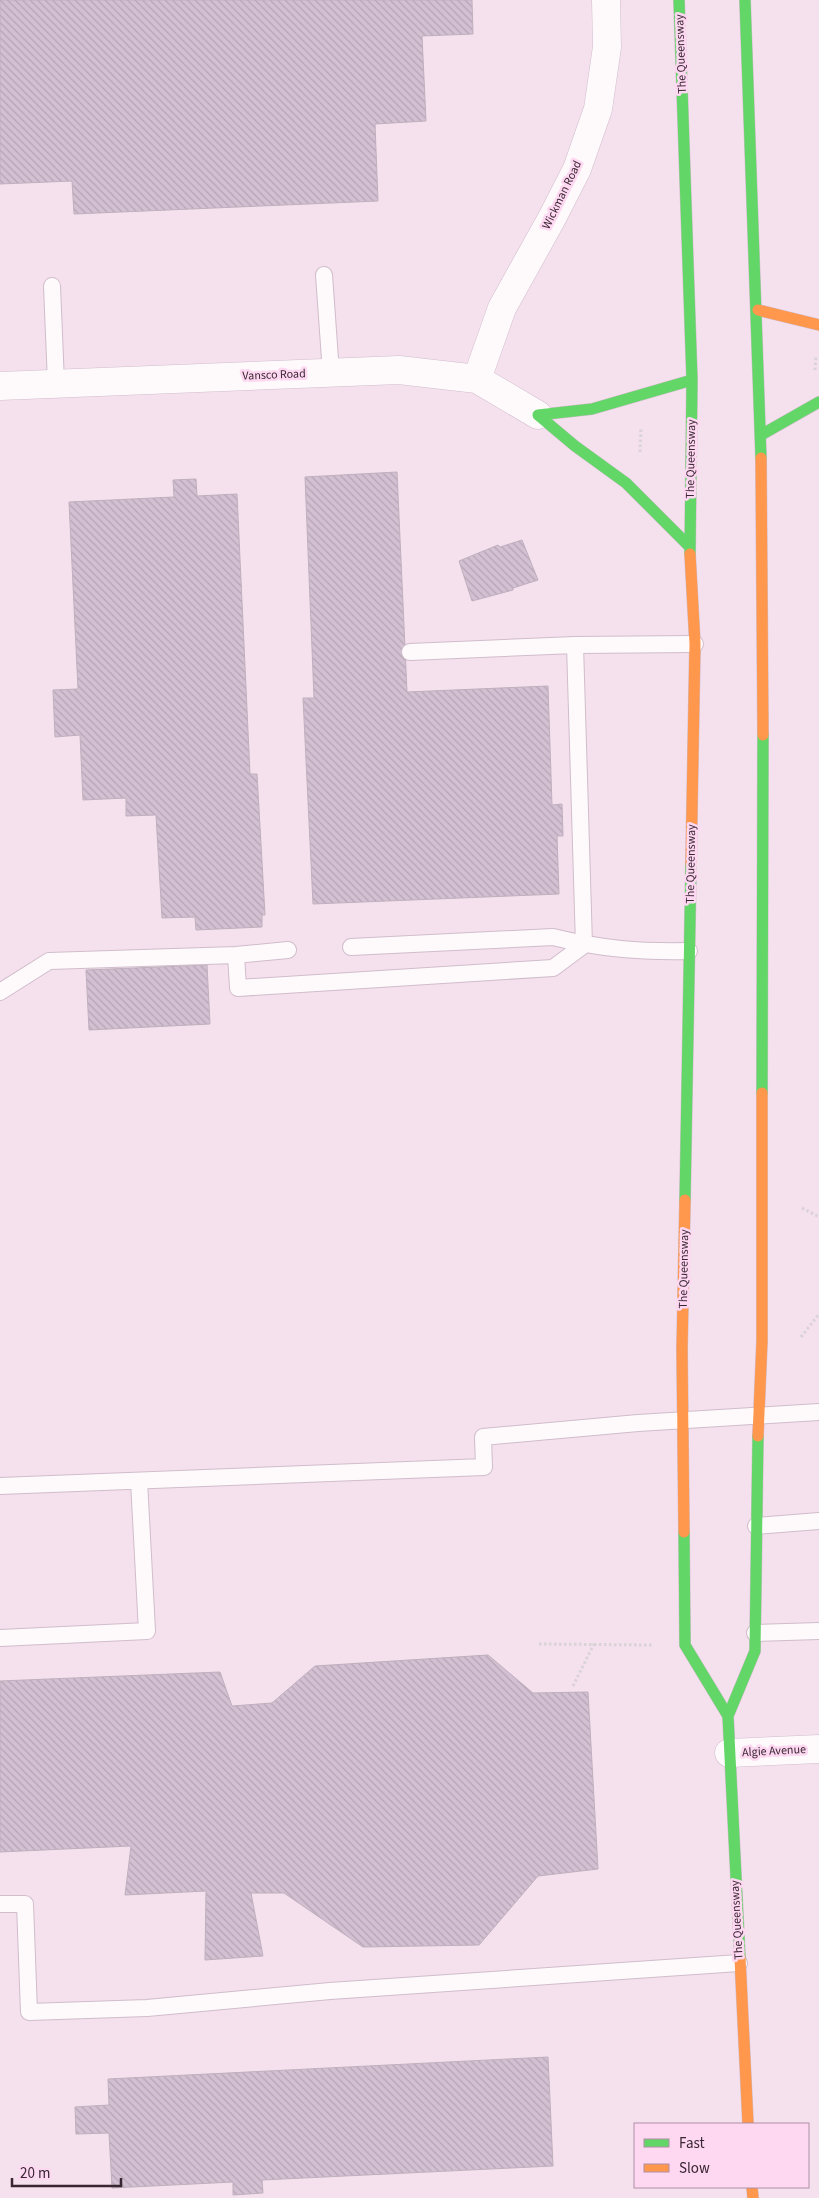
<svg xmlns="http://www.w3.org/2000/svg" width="819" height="2198" font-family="'Source Sans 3',sans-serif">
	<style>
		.building { fill: url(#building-back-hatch); stroke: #bfb0bd }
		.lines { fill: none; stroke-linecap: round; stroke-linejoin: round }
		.lane-casing { stroke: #d0bdca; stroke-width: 18 }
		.street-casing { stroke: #d0bdca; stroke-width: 29 }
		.fast-casing { stroke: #d0bdca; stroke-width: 12 }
		.slow-casing { stroke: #d0bdca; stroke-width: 12 }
		.path { stroke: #d9d3d7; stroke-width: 3; stroke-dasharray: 2.5 2.5; stroke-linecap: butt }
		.lane { stroke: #fefafc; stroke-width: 16 }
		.street { stroke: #fefafc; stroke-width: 28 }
		.fast { stroke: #63d668; stroke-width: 11 }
		.slow { stroke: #ff974d; stroke-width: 11 }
		.labels { text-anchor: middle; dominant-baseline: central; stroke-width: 5; stroke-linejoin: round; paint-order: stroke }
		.street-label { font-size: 12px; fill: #382632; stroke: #fed7f1 }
	</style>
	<defs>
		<pattern id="building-back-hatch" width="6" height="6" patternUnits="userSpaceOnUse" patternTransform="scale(1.25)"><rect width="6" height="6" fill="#d3c0d2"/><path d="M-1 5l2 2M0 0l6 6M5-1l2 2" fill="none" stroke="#b6a5b5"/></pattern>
	</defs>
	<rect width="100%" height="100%" fill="#f5e0ee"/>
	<!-- building -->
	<path class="building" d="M0 0H472L473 34 422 36 426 121 375 124 378 201 74 214 72 181 0 184Z
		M397 472 407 692 548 686 552 805 562 804 563 836H557L559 894 313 904 303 698H314L305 477Z
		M196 479 197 496 237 494 250 774H257L265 915H262V927L196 930 195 917 162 918 156 815 126 816V798L83 800 80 735 55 737 53 690 78 689 69 502 174 497 173 480Z
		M522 540 538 580 513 588V590L472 601 459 561 498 545 500 547Z
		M207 965 210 1024 89 1030 86 970Z
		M488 1655 533 1693 588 1692 598 1869 538 1876 479 1945 363 1947 284 1893H251L263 1956 205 1960 206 1891 125 1895 131 1846 0 1852V1681L220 1672 232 1706 272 1703 315 1666Z
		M548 2057 553 2166 262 2180 263 2193 233 2195V2182L112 2188 109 2133 76 2134 75 2107 109 2105 108 2079Z"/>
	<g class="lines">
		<defs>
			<path id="lane" d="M324 275 331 373
				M52 286 56 383
				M575 645 695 644
				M410 652 575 645 584 945
				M351 947 553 937C601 949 640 952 689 951
				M236 955 238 988 553 968 584 945
				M0 992 49 961 236 955 288 950
				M0 1486 484 1467 483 1437 638 1423 819 1412
				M756 1526 819 1521
				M755 1633 819 1631
				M0 1638 147 1631 139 1481
				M0 1904H25L29 2012 147 2008 330 1991 739 1963"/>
			<path id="street" d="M477 379 502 308 552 218 577 169 598 109 607 47 606 0
				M0 386 399 370 477 379 538 415
				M729 1753 819 1749"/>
			<path id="fast" d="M679 0 692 380 690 554
				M745 0 761 458
				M538 415 575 446 626 483 690 547
				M538 415 592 409 692 380
				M761 435 819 402
				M762 1093 763 735
				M685 1200 691 864
				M684 1532 685 1645 728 1716
				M740 1958 728 1716 755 1651 758 1436"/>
			<path id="slow" d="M758 310 819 325
				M761 458 763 735
				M690 554 695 644 691 864
				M758 1436 762 1341V1093
				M684 1532 682 1350 685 1200
				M740 1958 748 2124
				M752 2187 753 2198"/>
		</defs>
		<!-- lane casing -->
		<use href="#lane" class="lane-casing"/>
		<!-- street casing -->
		<use href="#street" class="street-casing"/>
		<!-- fast casing -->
		<use href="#fast" class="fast-casing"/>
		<!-- slow casing -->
		<use href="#slow" class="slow-casing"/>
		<!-- path -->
		<path class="path" d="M815 370 816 356
			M640 452 641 428
			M802 1208 819 1217
			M801 1337 819 1314
			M539 1644 653 1645
			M573 1686 594 1644"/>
		<!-- lane -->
		<use href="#lane" class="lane"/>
		<!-- street -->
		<use href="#street" class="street"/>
		<!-- fast -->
		<use href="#fast" class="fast"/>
		<!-- slow -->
		<use href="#slow" class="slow"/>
	</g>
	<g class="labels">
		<!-- street labels -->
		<g class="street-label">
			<text transform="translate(681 54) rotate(-92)">The Queensway</text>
			<text transform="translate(562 195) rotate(-64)">Wickman Road</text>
			<text transform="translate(274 375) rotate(-2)">Vansco Road</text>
			<text transform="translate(691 459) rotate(-89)">The Queensway</text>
			<text transform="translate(691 864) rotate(-89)">The Queensway</text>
			<text transform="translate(684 1269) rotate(-89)">The Queensway</text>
			<text transform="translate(774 1751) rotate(-3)">Algie Avenue</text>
			<text transform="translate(737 1920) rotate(-93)">The Queensway</text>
		</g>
	</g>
	<!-- legend -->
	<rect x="634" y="2123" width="175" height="65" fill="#fed7f1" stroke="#af90a5"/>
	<rect x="644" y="2139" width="25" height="8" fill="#63d668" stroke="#af90a5"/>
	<text x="679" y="2148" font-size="15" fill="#382632">Fast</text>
	<rect x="644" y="2164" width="25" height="8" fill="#ff974d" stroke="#af90a5"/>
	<text x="679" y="2173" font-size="15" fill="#382632">Slow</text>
	<!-- scale -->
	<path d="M12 2178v8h109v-8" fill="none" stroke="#382632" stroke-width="2.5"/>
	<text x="20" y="2178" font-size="15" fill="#382632" stroke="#fed7f1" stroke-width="4" paint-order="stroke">20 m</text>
</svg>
